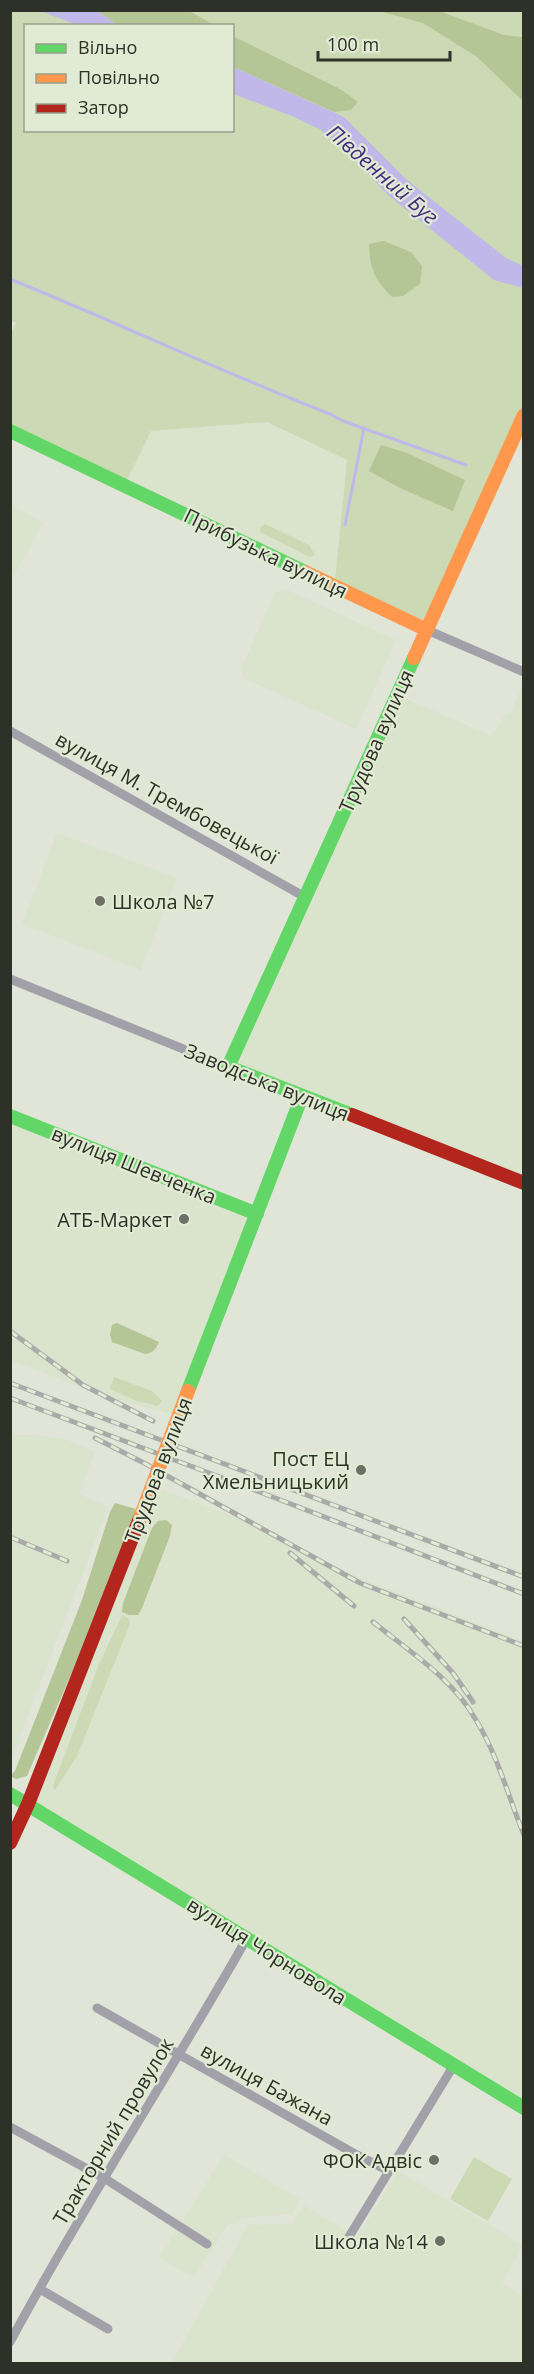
<svg xmlns="http://www.w3.org/2000/svg" width="534" height="2374" font-family="'Open Sans',sans-serif">
	<style>
		.built { fill: #dae3cc }
		.green { fill: #cbd9b4; fill-rule: evenodd }
		.forest { fill: #b5c696 }
		.water { fill: #c0b8e9 }
		.lines { fill: none; stroke-linecap: round; stroke-linejoin: round }
		.stream { stroke: #c0b8e9; stroke-width: 3 }
		.street { stroke: #a2a1a9; stroke-width: 9 }
		.fast { stroke: #63d668; stroke-width: 14 }
		.slow { stroke: #ff974d; stroke-width: 14 }
		.jam { stroke: #b3261e; stroke-width: 14 }
		.rail-casing { stroke: #a9aba8; stroke-width: 5 }
		.rail { stroke: #e1ead3; stroke-width: 3; stroke-dasharray: 9; stroke-linecap: butt }
		.slow-bridge { stroke: #ff974d; stroke-width: 14 }
		.poi-dot { fill: #6c7066; stroke: #e1ead3; stroke-width: 2 }
		.labels { text-anchor: middle; dominant-baseline: central; stroke-width: 4.5; stroke-linejoin: round; paint-order: stroke }
		.street-label { font-size: 20px; fill: #2e3128; stroke: #e1ead3 }
		.poi-label { font-size: 20px; fill: #2e3128; stroke: #e1ead3; text-anchor: end }
		.water-label { font-size: 21px; font-style: italic; fill: #432b80; stroke: #e1ead3 }
	</style>
	<rect width="100%" height="100%" fill="#e0e5d8"/>
	<!-- built -->
	<path class="built" d="M267 422 347 460 335 581 126 482 151 431Z
		M11 505 42 523 21 564 11 578Z
		M285 589 396 640 356 729 244 678 241 669 275 593Z
		M523 684V1183L228 1067 397 695 492 736 504 715 511 712Z
		M57 833 177 878 141 970 22 924Z
		M10 1120 252 1216 174 1415 100 1395 11 1360Z
		M11 1435H33L65 1439 95 1452 79 1494 108 1507 11 1760Z
		M155 1487 244 1520 348 1573 523 1641V2103L33 1802Z
		M224 2155 300 2199 293 2213 248 2217 227 2226 194 2277 159 2258Z
		M398 2171 523 2245 502 2284 523 2296V2363L171 2364 248 2225 292 2224 303 2205 357 2237Z"/>
	<!-- green -->
	<path class="green" d="M11 11H523V405L425 624 335 581 347 460 267 422 151 431 126 482 11 427 10 335 16 323 10 320ZM26 26H232V130H26Z
		M265 524 309 545 315 555 310 557 260 532V528Z
		M114 1377 152 1391 162 1401 158 1406 137 1401 110 1389Z
		M122 1615 128 1618 130 1624 77 1756 55 1790 53 1786 99 1664Z
		M474 2157 512 2179 488 2221 450 2199Z"/>
	<!-- forest -->
	<path class="forest" d="M97 11H189L214 25H117Z
		M379 11H439L504 35 523 37V101L477 57 423 23Z
		M233 36 340 89 358 102 351 110 334 112 233 67Z
		M384 241 411 252 422 266 420 284 403 296 392 297C374 279 370 269 369 244Z
		M381 445 407 453 465 480 453 511 402 489 369 471Z
		M117 1323 159 1342C156 1349 153 1353 145 1354L112 1342 110 1335 112 1325Z
		M115 1503 136 1509 135 1512 82 1649 27 1776 16 1779 10 1776 15 1771 82 1600 110 1512Z
		M166 1520 172 1525 170 1536 142 1608 138 1615H129L122 1612 123 1603 152 1528 158 1521Z"/>
	<!-- water -->
	<path class="water" d="M40 11H97L117 25H78Z
		M233 67 344 117 407 180 506 258 523 266V288L494 280 388 195 347 151 321 130 292 116 233 94Z"/>
	<g class="lines">
		<!-- stream -->
		<path class="stream" d="M10 279C118 323 222 372 330 414L343 421 466 465
			M345 525 364 428"/>
		<!-- street -->
		<path class="street" d="M427 630 524 672
			M10 731 305 897
			M10 979 228 1067
			M97 2008 355 2154 389 2171
			M10 2127 104 2178 207 2244
			M347 2240 454 2065
			M40 2289 108 2329
			M10 2342C84 2205 170 2074 247 1938"/>
		<!-- fast -->
		<path class="fast" d="M10 431 305 572
			M352 1115 228 1067 414 658
			M10 1116 257 1214
			M188 1391 302 1096
			M10 1794 524 2108"/>
		<!-- slow -->
		<path class="slow" d="M305 572 427 630
			M414 658 524 415"/>
		<!-- jam -->
		<path class="jam" d="M352 1115 524 1183
			M10 1843 28 1804 140 1518"/>
		<defs>
			<path id="rail" d="M10 1331 83 1385 153 1421
				M10 1383 524 1577
				M10 1398 265 1494 524 1594
				M95 1438 144 1463 360 1583 524 1646
				M10 1537 67 1561
				M290 1553 354 1606
				M404 1619 453 1673 473 1702
				M373 1622C409 1651 453 1679 476 1720 498 1756 508 1796 524 1835"/>
		</defs>
		<!-- rail casing -->
		<use href="#rail" class="rail-casing"/>
		<!-- rail -->
		<use href="#rail" class="rail"/>
		<!-- slow-bridge -->
		<path class="slow-bridge" d="M140 1518 188 1391"/>
	</g>
	<!-- markers -->
	<g class="poi-dot">
		<circle cx="100" cy="901" r="6"/>
		<circle cx="184" cy="1219" r="6"/>
		<circle cx="361" cy="1470" r="6"/>
		<circle cx="434" cy="2160" r="6"/>
		<circle cx="440" cy="2241" r="6"/>
	</g>
	<g class="labels">
		<!-- street labels -->
		<g class="street-label">
			<text transform="translate(266 553) rotate(26)">Прибузька вулиця</text>
			<text transform="translate(376 741) rotate(-66)">Трудова вулиця</text>
			<text transform="translate(167 798) rotate(29)">вулиця М. Трембовецької</text>
			<text transform="translate(267 1082) rotate(22)">Заводська вулиця</text>
			<text transform="translate(134 1165) rotate(22)">вулиця Шевченка</text>
			<text transform="translate(158 1470) rotate(-69)">Трудова вулиця</text>
			<text transform="translate(267 1951) rotate(32)">вулиця Чорновола</text>
			<text transform="translate(267 2084) rotate(29)">вулиця Бажана</text>
			<text transform="translate(113 2131) rotate(-59)">Тракторний провулок</text>
		</g>
		<!-- poi labels -->
		<g class="poi-label">
			<text x="112" y="901" text-anchor="start">Школа №7</text>
			<text x="172" y="1219">АТБ-Маркет</text>
			<text x="349" y="1458">Пост ЕЦ<tspan x="349" dy="23">Хмельницький</tspan></text>
			<text x="422" y="2160">ФОК Адвіс</text>
			<text x="428" y="2241">Школа №14</text>
		</g>
		<!-- water labels -->
		<g class="water-label">
			<text transform="translate(383 174) rotate(41)">Південний Буг</text>
		</g>
	</g>
	<!-- border -->
	<rect width="534" height="2374" fill="none" stroke="#2e3128" stroke-width="24"/>
	<!-- legend -->
	<rect x="24" y="24" width="210" height="108" fill="#e1ead3" stroke="#99a08f" stroke-width="1.5"/>
	<rect x="36" y="44" width="30" height="9" fill="#63d668" stroke="#99a08f" stroke-width="1.5"/>
	<text x="78" y="54" font-size="18" fill="#2e3128">Вільно</text>
	<rect x="36" y="74" width="30" height="9" fill="#ff974d" stroke="#99a08f" stroke-width="1.5"/>
	<text x="78" y="84" font-size="18" fill="#2e3128">Повільно</text>
	<rect x="36" y="104" width="30" height="9" fill="#b3261e" stroke="#99a08f" stroke-width="1.5"/>
	<text x="78" y="114" font-size="18" fill="#2e3128">Затор</text>
	<!-- scale -->
	<path d="M318 51v9h132v-9" fill="none" stroke="#2e3128" stroke-width="3"/>
	<text x="327" y="51" font-size="18" fill="#2e3128" stroke="#e1ead3" stroke-width="4.5" paint-order="stroke">100 m</text>
</svg>
